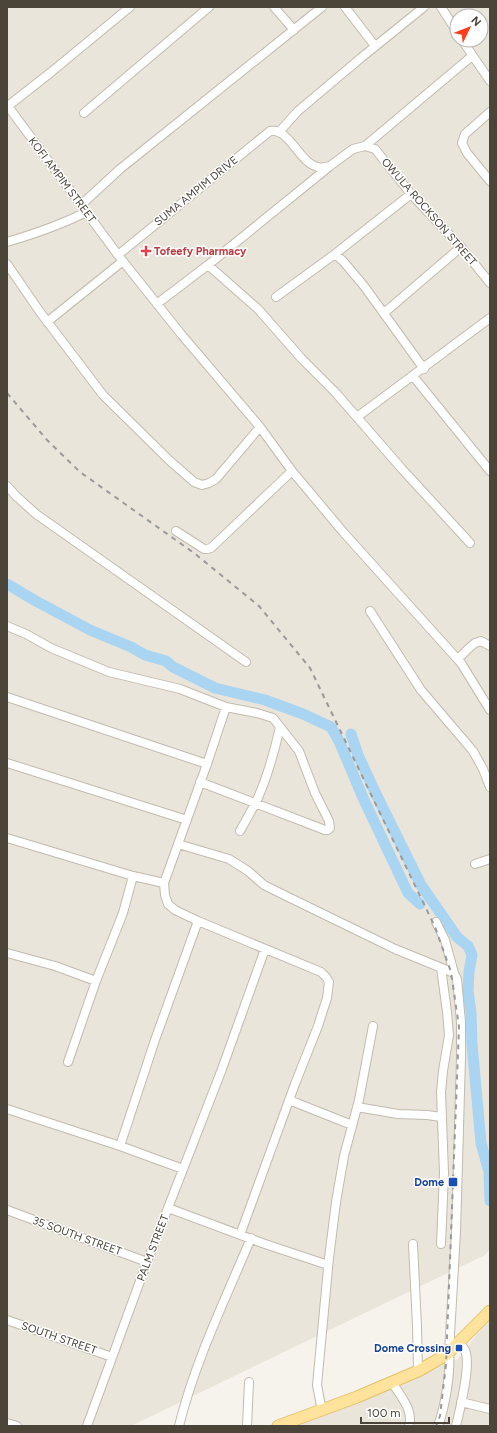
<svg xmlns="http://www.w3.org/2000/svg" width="497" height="1433" font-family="Figtree,sans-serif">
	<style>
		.residential { fill: #eae5da; fill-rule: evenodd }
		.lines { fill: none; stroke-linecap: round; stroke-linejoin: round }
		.stream { stroke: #a9d4f2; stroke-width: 2 }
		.river { stroke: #a9d4f2; stroke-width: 11 }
		.minor-casing { stroke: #c2bbae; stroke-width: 10 }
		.major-casing { stroke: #e6c16a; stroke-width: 13 }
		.minor { stroke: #fff; stroke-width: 8 }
		.major { stroke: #ffe39c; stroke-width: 11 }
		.rail { stroke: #9a9a9a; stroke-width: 2; stroke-dasharray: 5 5; stroke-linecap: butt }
		.health-dot { fill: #e0444e; stroke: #fff; stroke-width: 1.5 }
		.transit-dot { fill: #1a4fb4; stroke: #fff; stroke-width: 1.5 }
		.labels { text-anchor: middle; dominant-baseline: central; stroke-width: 3; stroke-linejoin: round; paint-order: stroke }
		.street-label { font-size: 11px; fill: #4b4439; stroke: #fff }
		.health-label { font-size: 11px; font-weight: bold; fill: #be3a42; stroke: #fff; text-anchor: start }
		.transit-label { font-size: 11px; font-weight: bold; fill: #164399; stroke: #fff; text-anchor: end }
	</style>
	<rect width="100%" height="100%" fill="#f6f3ec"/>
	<!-- residential -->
	<path class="residential" d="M7 7H490V1249L485 1255 131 1426H7ZM457 16H481V40H457Z
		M490 1317V1426H295L458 1359Z"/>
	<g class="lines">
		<!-- stream -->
		<path class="stream" d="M430 905 433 901"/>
		<!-- river -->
		<path class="river" d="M7 584 34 600 90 630 131 647 145 655 166 661 173 667 215 688 265 700 303 714 331 727 339 741 364 800 408 893 420 904
			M351 734 358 755 376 794 421 885 457 937 468 946 472 955 469 972 468 991 471 1012 472 1044 481 1143 489 1172 490 1201"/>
		<defs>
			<path id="minor" d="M274 7 294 30
				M345 7 375 46
				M441 7 457 32
				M462 40 490 81
				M7 105 118 255 181 334 260 427 292 471 344 533 461 663 490 710
				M8 106 50 73 130 7
				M490 112 465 134 462 143 467 153 490 181
				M84 113 209 7
				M279 132 298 111 362 57 424 7
				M365 146 375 149 411 194 461 247 490 283
				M81 205 120 169 322 7
				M7 242C34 234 61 225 86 212
				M335 254 343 261 364 286 424 369
				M118 255 270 131C289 127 299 163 318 167 321 168 326 167 330 166
				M7 264 40 312 103 395 169 460 194 482 202 485 209 483 216 479 260 427
				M208 265 258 309 301 358 335 392 402 469 470 543
				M276 297 335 254 411 194
				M158 303 208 265 330 166 353 149 365 146 472 56
				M384 313 461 247
				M47 322 123 261
				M413 376 490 471
				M357 417 490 318
				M7 486 16 496 36 514 246 662
				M176 531 204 549H207L211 548 292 471
				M370 611 421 690 473 751 483 769 490 787
				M7 626 26 634 51 648 109 672 180 689 226 707 257 713 273 718 299 751 315 793 329 821 330 828 328 830H325L200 782
				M458 659 469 648 475 643 481 641 490 646
				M7 697 207 764
				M226 707 207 764 164 883 165 895 168 904 175 910 198 921 321 972 326 977 329 982 327 998 318 1026 295 1084 240 1235
				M7 763 187 820
				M240 831C245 822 250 813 255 804 267 780 274 753 280 727
				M7 838 133 876 164 883
				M178 844 229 859 248 871 264 885 278 892 395 949 454 973
				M475 864 490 859
				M436 922 445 940 454 973 457 979 461 1022V1057L456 1232 449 1352C451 1372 445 1407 438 1426
				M7 953 55 966 96 981
				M441 968 447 1012 449 1035 443 1071 441 1092 444 1173 441 1244
				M68 1062 96 981 123 913 133 876
				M289 1100 352 1125
				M357 1107 398 1114 427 1115 441 1117
				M7 1109 120 1146 183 1169
				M120 1146 155 1040 198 921
				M168 1208 265 1244 328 1265
				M7 1210 147 1262
				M413 1244 417 1326 418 1371
				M7 1320 112 1357
				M392 1382C400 1396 414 1410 409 1426
				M461 1402 490 1409
				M322 1411 317 1385 329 1258 336 1202 344 1156 359 1100 373 1026
				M7 1423 17 1426
				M87 1426 147 1262 222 1069 265 949
				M179 1426C195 1361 225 1300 251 1238
				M247 1426 249 1382
				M456 1426C460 1409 470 1370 466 1353 465 1349 462 1346 460 1342"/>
			<path id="major" d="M278 1426 357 1397 418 1371 446 1355 490 1311"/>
		</defs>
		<!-- minor casing -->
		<use href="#minor" class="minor-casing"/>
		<!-- major casing -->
		<use href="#major" class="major-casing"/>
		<!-- minor -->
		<use href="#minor" class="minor"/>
		<!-- major -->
		<use href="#major" class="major"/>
		<!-- rail -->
		<path class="rail" d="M7 393 47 440 80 472 194 553 259 606 310 668 435 927 451 972 459 1027 446 1364 440 1416 436 1426"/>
	</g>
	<!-- markers -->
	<path class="health-dot" d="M144 245h4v4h4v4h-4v4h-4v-4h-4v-4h4z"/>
	<g class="transit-dot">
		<rect x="448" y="1177" width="10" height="10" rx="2"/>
		<rect x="455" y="1344" width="8" height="8" rx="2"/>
	</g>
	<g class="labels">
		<!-- street labels -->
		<g class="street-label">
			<text transform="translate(62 180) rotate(53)">KOFI AMPIM STREET</text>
			<text transform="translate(196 191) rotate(-39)">SUMA AMPIM DRIVE</text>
			<text transform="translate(429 212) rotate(49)">OWULA ROCKSON STREET</text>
			<text transform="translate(77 1236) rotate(20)">35 SOUTH STREET</text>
			<text transform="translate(153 1248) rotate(-69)">PALM STREET</text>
			<text transform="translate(59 1338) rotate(19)">SOUTH STREET</text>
		</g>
		<!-- health labels -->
		<g class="health-label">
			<text x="154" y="251">Tofeefy Pharmacy</text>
		</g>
		<!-- transit labels -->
		<g class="transit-label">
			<text x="444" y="1182">Dome</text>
			<text x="451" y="1348">Dome Crossing</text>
		</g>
	</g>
	<!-- border -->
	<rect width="497" height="1433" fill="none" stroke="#4b4439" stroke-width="16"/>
	<!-- north arrow -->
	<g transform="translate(469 28) rotate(47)"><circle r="19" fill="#ffffff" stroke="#b7b4b0"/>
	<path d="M0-3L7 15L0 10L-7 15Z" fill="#fc3f1d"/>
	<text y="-6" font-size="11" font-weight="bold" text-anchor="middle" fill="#4b4439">N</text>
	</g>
	<!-- scale -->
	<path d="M361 1417v6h88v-6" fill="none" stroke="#4b4439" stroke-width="2"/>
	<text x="367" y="1417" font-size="12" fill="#4b4439" stroke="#ffffff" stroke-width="3" paint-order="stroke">100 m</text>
</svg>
